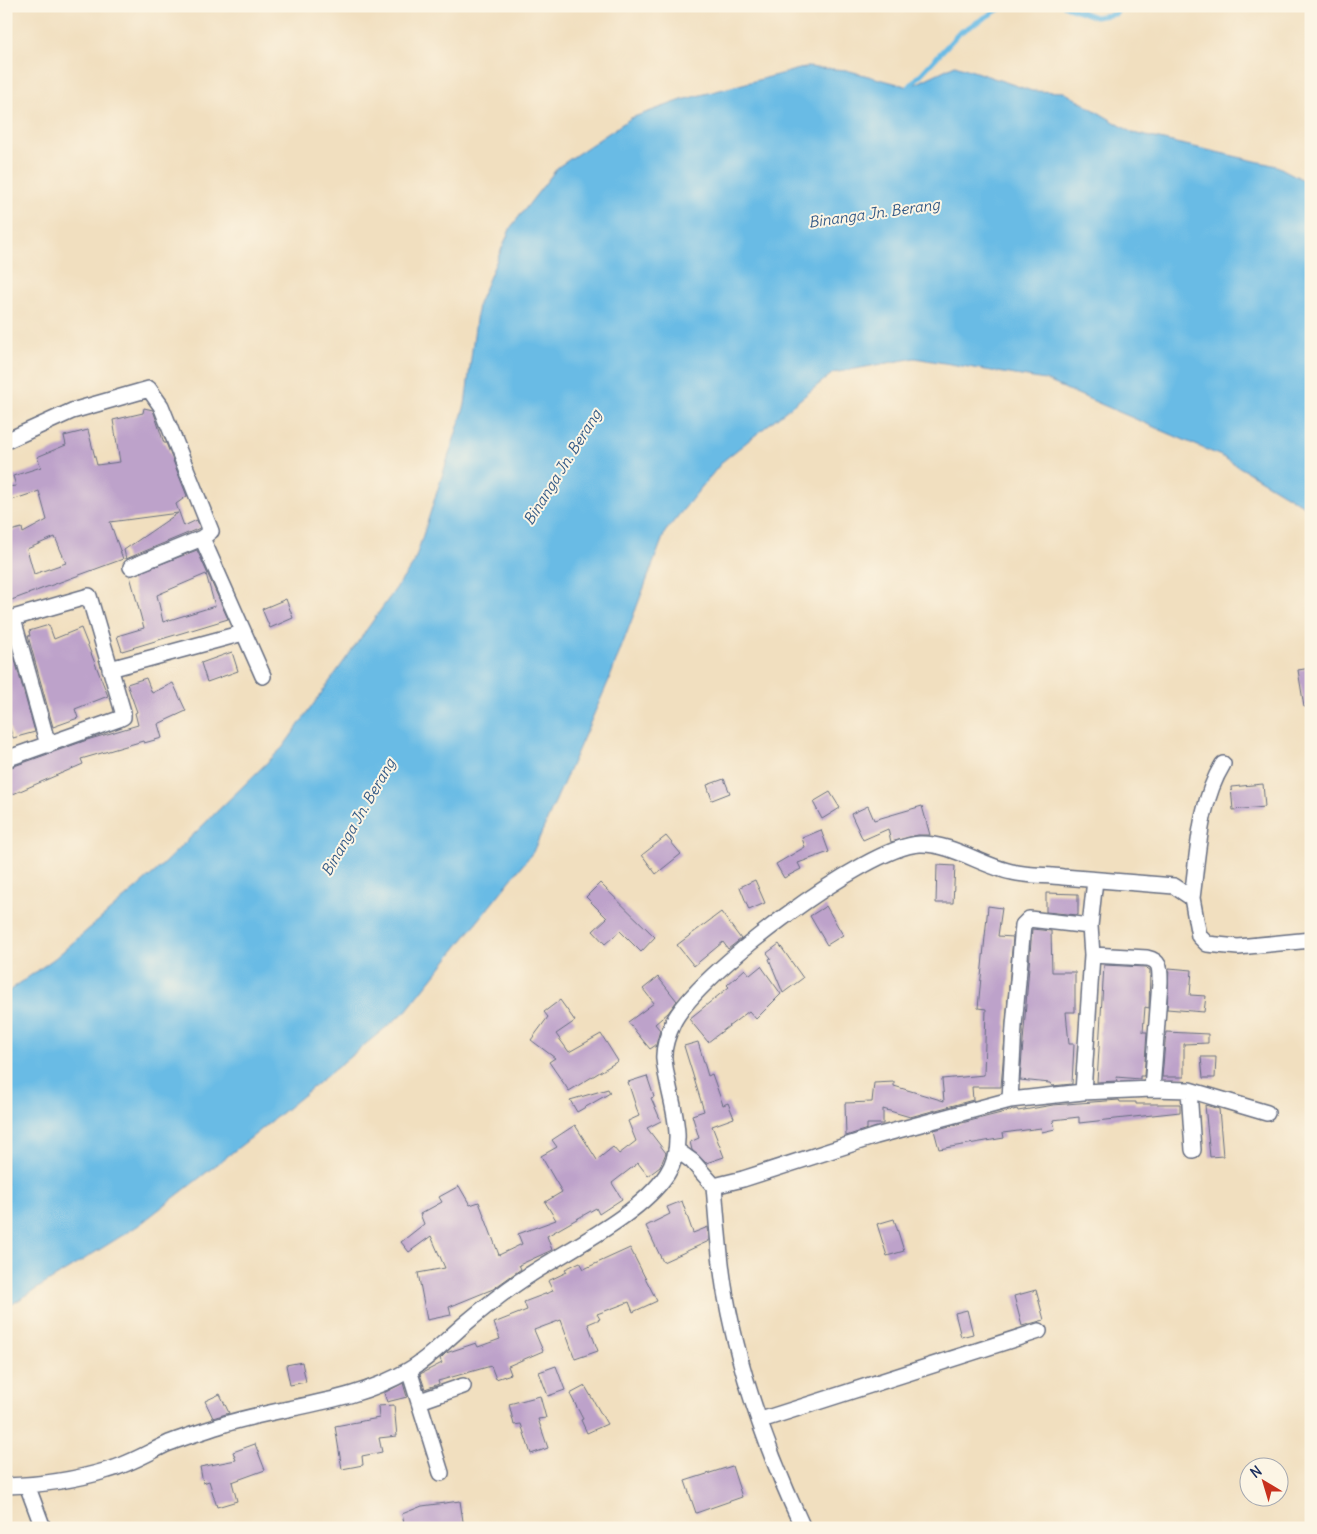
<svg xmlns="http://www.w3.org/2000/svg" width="1317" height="1534" font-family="Delius,sans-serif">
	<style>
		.water { fill: #69bbe5; stroke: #4275a2 }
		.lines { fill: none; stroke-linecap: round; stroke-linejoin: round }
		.stream { stroke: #69bbe5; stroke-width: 5 }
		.building { fill: #bda2ca; fill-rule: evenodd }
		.street-casing { stroke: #666d80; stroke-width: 18 }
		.street { stroke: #fff; stroke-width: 15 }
		.labels { text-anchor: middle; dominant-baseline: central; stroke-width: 4; stroke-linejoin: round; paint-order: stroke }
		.water-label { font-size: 15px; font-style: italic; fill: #325986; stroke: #fcf5e5 }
	</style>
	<rect width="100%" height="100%" fill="#fcf5e5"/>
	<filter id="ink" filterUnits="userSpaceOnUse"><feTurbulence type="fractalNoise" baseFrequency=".02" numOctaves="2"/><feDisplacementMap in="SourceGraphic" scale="10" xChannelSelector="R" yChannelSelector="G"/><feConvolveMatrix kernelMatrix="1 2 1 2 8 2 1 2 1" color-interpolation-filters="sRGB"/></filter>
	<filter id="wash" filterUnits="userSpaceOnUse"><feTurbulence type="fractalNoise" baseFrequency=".0096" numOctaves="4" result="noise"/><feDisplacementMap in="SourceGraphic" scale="20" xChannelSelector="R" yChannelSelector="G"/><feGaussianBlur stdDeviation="1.12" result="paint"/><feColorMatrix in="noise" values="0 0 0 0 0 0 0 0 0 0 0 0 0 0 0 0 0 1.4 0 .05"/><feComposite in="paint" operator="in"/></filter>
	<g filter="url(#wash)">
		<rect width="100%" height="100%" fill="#f1dfbf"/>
		<!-- water -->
		<path class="water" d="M955 65 1032 91 1064 92 1133 133 1277 166 1311 184V510L1221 456 1045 380 915 358 833 373 723 461 665 532 609 680 533 852 406 1011 252 1137 139 1225 6 1308V993L55 958 155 872 283 747 414 563 465 405 478 304 511 227 558 167 631 118 682 100 807 67 846 70 909 87Z"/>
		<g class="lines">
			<!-- stream -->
			<path class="stream" d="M1065 6 1095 17 1115 14 1121 6
				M909 87 959 33 1004 6"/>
		</g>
		<g id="blocks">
			<!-- building -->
			<path class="building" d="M144 408 153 410 164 443H166L187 496 176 504 184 526 197 520 200 528 126 559 124 550 178 513 110 522 123 559 6 602V532L22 528 23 533 47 520 39 491 6 502V487L16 486 13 476 41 467 37 457 66 445 64 436 88 430 97 465 120 462 113 420 143 413ZM55 537 66 563 34 574 27 549Z
				M197 550 228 619 122 651 117 636 144 628 130 576ZM206 574 215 606 163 622 157 595Z
				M286 599 293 618 270 628 262 609Z
				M49 625 54 639 81 628 108 696 75 709 78 718 53 727 28 636H30L29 631Z
				M6 642H10L35 732 13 738 6 716Z
				M232 652 238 671 207 682 201 663Z
				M1311 668V706L1304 707 1298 670Z
				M146 678 152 693 173 683 186 711 158 724 162 738 144 743 143 741 81 759 83 764 6 797V769L87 740 138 725 135 713 137 712 127 684Z
				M724 779 730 793 712 800 707 785Z
				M1263 784 1265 807 1233 810 1231 787Z
				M830 792 840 808 822 819 813 802Z
				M868 806 874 820 922 806 930 835H918L891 842 888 829 863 840 851 814Z
				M821 830 829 852 798 863 801 869 784 878 776 864 805 847 802 838Z
				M666 836 681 854 656 874 642 855Z
				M937 865 955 866 953 903H936Z
				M755 880 765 903 749 910 740 887Z
				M600 883 655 937 641 952 620 931 605 944 593 931 607 918 586 897Z
				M1046 893 1078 894V915L1046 912Z
				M826 906 843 935 827 945 810 916Z
				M988 906 1002 908 998 936 1013 937 1001 1087H972L973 1100 910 1117 883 1109V1124H867V1129L846 1136 845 1103 872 1102 874 1083 894 1082V1086L944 1101 942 1079 984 1075 986 1009 978 1008Z
				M721 912 741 939 728 949 723 942 694 966 677 945Z
				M1032 929 1051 931 1052 972H1075V1012H1066L1069 1044H1074L1072 1084 1052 1086 1050 1083 1020 1080Z
				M779 944 803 978 783 993 769 959 771 958 767 953Z
				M1104 965 1145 967 1150 970 1149 1008 1145 1007 1143 1032H1147L1144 1076H1140V1079L1116 1077 1117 1081 1097 1082Z
				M761 966 781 994 756 1019 749 1011 708 1042 689 1019 729 987 727 985 745 969 750 975Z
				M1169 968 1192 970 1190 995 1206 996 1204 1012 1167 1009Z
				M658 977 677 1001 668 1013 655 1024 660 1030 656 1045 650 1049 628 1022 654 1003 643 989Z
				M560 1000 575 1021 556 1034 569 1052 601 1034 618 1061 569 1091 549 1062 555 1058 531 1040 548 1017 544 1012Z
				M1166 1032 1208 1034V1043L1184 1044V1077H1162Z
				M698 1042 708 1076 712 1074 723 1105 728 1103 734 1118 712 1126 724 1157 706 1163 692 1150 690 1142 699 1138 692 1115 704 1111 684 1046Z
				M1201 1057H1216L1215 1078H1203Z
				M647 1076 654 1097 651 1098 661 1121 647 1128 666 1153 660 1167 648 1176 638 1163 612 1183 622 1199 599 1214 596 1208 547 1236 552 1250 519 1265 521 1269 493 1289 449 1307 451 1315 427 1320 418 1273 445 1268 431 1236 409 1252 401 1242 424 1224 420 1214 442 1202 439 1197 459 1186 470 1205 479 1202 499 1255 522 1244 518 1234 556 1220 545 1202 562 1192 541 1156 557 1147 552 1140 575 1125 597 1160 613 1147 619 1154 636 1141 628 1121 639 1116 628 1082Z
				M608 1089 610 1093 577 1112 570 1100Z
				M1119 1100 1120 1102H1136V1104H1180V1112L1079 1123V1117L1053 1120 1055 1129 1042 1132 1041 1128 1003 1133 1004 1138 939 1149 934 1130 1017 1109 1018 1111 1053 1105Z
				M1205 1105 1219 1109 1223 1156 1210 1157Z
				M682 1201 693 1233 708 1227 709 1241 663 1262 646 1226 670 1214 667 1207Z
				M894 1219 904 1251 887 1256 877 1224Z
				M630 1248 657 1301 633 1312 629 1302 597 1314 600 1319 588 1324 598 1351 575 1359 561 1320 534 1330 543 1351 508 1366 511 1374 496 1379 491 1366 438 1381 439 1384 425 1389 420 1374 442 1363 440 1359 446 1353 476 1343 478 1347 500 1339 494 1323 527 1310 524 1302 553 1291 548 1281 567 1272 565 1269 580 1262 584 1269Z
				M1036 1290 1044 1320 1022 1326 1014 1296Z
				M967 1310 973 1334 961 1337 955 1313Z
				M302 1362 306 1382 290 1385 286 1365Z
				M556 1366 565 1390 548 1396 539 1372Z
				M403 1383 407 1397 387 1402 384 1393Z
				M585 1386 607 1424 587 1433 581 1420 583 1419 570 1394Z
				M220 1394 229 1413 213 1418 205 1401Z
				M540 1396 546 1418 538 1419 548 1448 531 1454 521 1424 514 1425 509 1404Z
				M394 1405 397 1436 379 1438 382 1452 362 1456 363 1465 342 1469 335 1426 379 1418 378 1406Z
				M255 1444 265 1470 232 1482 237 1501 217 1507 209 1481 203 1483 200 1467 236 1460 233 1452Z
				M732 1466 742 1497 696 1513 685 1481Z
				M460 1501 464 1528H405L402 1514 422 1506Z"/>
		</g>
	</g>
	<g filter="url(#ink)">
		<use href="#blocks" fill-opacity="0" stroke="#666d80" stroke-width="1"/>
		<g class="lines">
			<defs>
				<path id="street" d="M6 441 72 411 149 389 161 406 211 531 202 538 131 567
					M202 538 263 676
					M13 619 48 745
					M6 620 89 596 123 712V717L119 719 6 759
					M110 669 243 633
					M1192 898C1198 854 1199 803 1223 764
					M1092 955 1147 958C1161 961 1160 969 1160 982L1152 1089
					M1189 1090 1193 1150
					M1083 1092 1092 955 1090 926 1095 880
					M1010 1100 1014 1026 1023 925 1029 919 1090 926
					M678 1151 692 1161 714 1186 743 1179 876 1136 1010 1100 1083 1092 1152 1089 1189 1090 1267 1113
					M714 1186C717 1221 719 1257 725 1292 739 1372 769 1455 803 1528
					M409 1370 441 1473
					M420 1401 463 1386
					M761 1420 1039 1331
					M27 1485 43 1528
					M6 1486C41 1485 75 1480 108 1470 130 1464 149 1452 169 1443 187 1436 207 1430 225 1424 287 1405 352 1404 409 1370 431 1357 447 1339 466 1323 486 1306 508 1288 531 1274 571 1248 641 1214 667 1174 690 1139 667 1096 664 1059 663 1047 668 1034 673 1023 696 975 866 846 920 844 952 843 982 866 1012 872 1028 876 1046 875 1063 877 1100 880 1137 883 1174 886L1192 898 1199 936 1207 944 1238 947 1311 940"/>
			</defs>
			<!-- street casing -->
			<use href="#street" class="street-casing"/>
			<!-- street -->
			<use href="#street" class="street"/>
		</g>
	</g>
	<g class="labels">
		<!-- water labels -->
		<g class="water-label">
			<text transform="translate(874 213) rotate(-8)">Binanga Jn. Berang</text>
			<text transform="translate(562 467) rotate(-58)">Binanga Jn. Berang</text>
			<text transform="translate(358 817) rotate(-60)">Binanga Jn. Berang</text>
		</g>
	</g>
	<!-- margin -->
	<rect width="1317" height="1534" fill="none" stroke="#fcf5e5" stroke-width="25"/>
	<!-- north arrow -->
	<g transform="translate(1264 1482) rotate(322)"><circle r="24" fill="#fcf5e5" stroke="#a2a6af"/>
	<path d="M0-4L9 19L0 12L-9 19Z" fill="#c8321e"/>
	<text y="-8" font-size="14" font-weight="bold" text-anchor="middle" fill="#1b2f5e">N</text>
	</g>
</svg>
